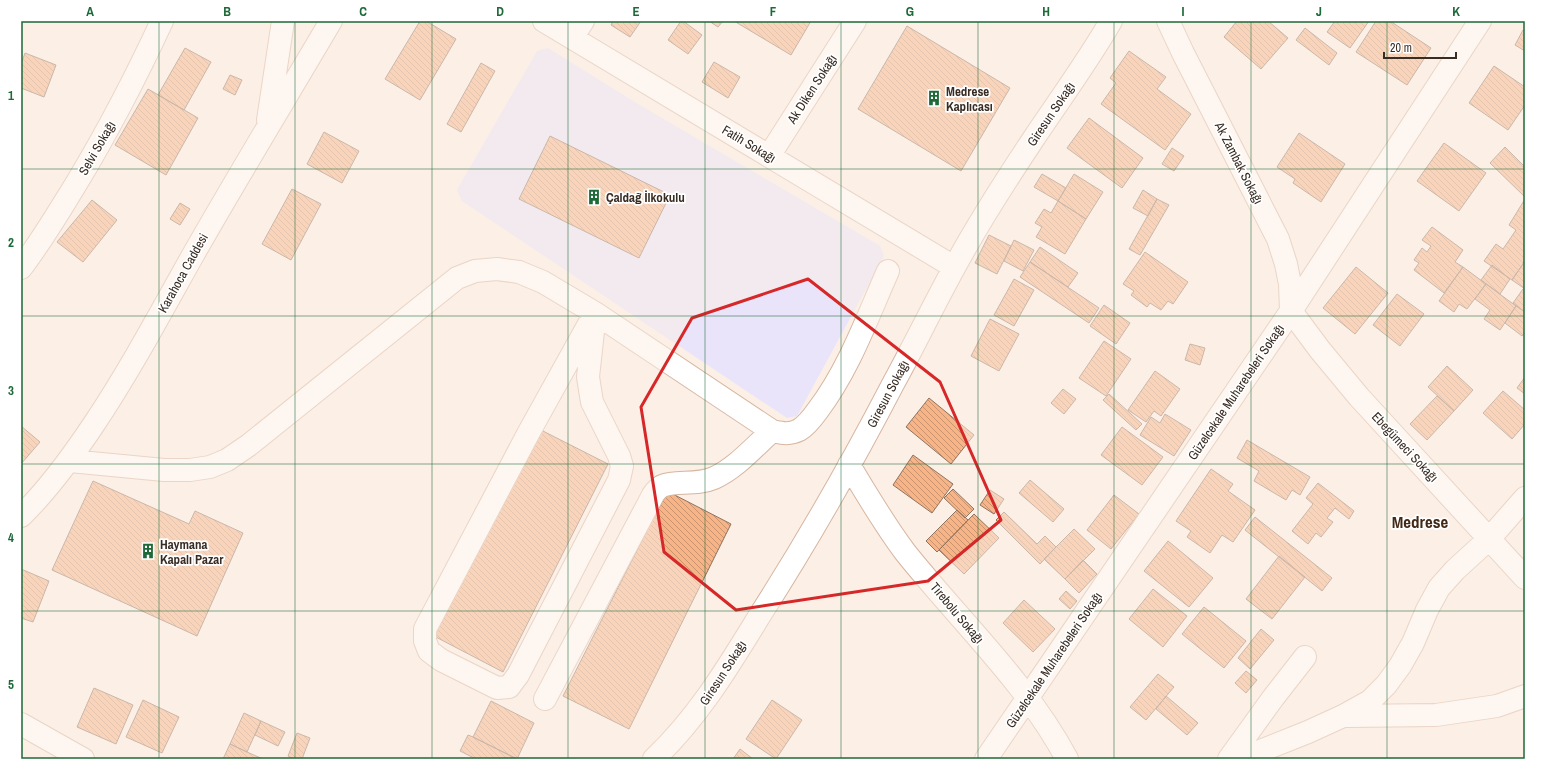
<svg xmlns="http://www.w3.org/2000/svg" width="1546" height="780" font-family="'Archivo Narrow',sans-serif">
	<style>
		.education { fill: #e9e4fa }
		.building { fill: url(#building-back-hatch); stroke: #90735f }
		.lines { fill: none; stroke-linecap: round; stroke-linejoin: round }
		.minor-casing { stroke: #d6b6a0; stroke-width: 24 }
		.minor { stroke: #fff; stroke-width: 22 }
		.marked { fill: none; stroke: #d62828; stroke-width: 3; stroke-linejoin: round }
		.grid { fill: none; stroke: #1d6938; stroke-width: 1; stroke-opacity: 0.55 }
		.labels { text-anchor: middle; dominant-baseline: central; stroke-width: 3.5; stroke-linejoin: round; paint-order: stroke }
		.street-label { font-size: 13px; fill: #382c23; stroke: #fff }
		.poi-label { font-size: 13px; font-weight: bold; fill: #382c23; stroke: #fff; text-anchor: start }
		.district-label { font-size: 17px; font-weight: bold; fill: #432a18; stroke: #fff }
		.neatline { fill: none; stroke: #1d6938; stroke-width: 1.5 }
		.grid-label { font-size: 13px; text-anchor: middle; font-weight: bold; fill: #1d6938 }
	</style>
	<defs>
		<pattern id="building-back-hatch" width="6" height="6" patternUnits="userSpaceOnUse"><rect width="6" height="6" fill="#f6b487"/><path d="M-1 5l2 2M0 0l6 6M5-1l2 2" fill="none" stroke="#c8936e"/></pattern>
	</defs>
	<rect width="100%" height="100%" fill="#fcefe6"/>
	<!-- education -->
	<path class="education" d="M548 48 633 101 880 246 884 256 797 416 787 418 462 201 457 190 537 51Z"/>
	<!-- building -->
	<path class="building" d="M420 21H426L456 39 420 100 385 79Z
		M613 21H641L630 37 611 25Z
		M681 21H683L702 35 688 54 668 40Z
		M709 21H723L718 27Z
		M734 21H811L791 55Z
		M1237 21H1268L1288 38 1261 69 1224 37Z
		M1335 21H1369L1350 48 1327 32Z
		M1376 21H1390L1431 48 1407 85 1356 52Z
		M907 26 1010 88 961 171 858 109Z
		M1305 28 1337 53 1329 65 1296 40Z
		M1523 30 1525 31V51L1515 45Z
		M185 48 211 62 184 110 158 95Z
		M1129 51 1166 77 1157 89 1191 114 1165 150 1101 104 1116 83 1110 78Z
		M25 53 56 65 44 97 21 88V64Z
		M714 62 740 77 728 98 702 82Z
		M481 63 495 71 461 132 447 124Z
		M1494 66 1525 87V105L1508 130 1469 103Z
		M230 75 242 80 235 95 223 89Z
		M148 89 198 118 166 175 115 145Z
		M1089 118 1143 158 1122 188 1067 148Z
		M324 132 359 151 342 183 307 164Z
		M1299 133 1345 164 1321 202 1293 183 1295 179 1277 167Z
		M550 136 670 195 639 258 519 199Z
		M1444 143 1486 173 1459 211 1417 181Z
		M1505 147 1525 167V197L1490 163Z
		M1172 148 1184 156 1174 171 1162 164Z
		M1042 174 1066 188 1058 201 1034 187Z
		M1074 174 1103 192 1086 219 1058 201Z
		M292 189 321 204 291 260 262 244Z
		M1143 190 1157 199 1148 216 1133 208Z
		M1157 199 1169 205 1140 255 1129 249Z
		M1525 199V261L1512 280 1484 261 1496 244 1503 249 1516 230 1509 225Z
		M92 200 117 220 83 262 57 242Z
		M1058 201 1086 219 1065 254 1036 237 1042 227 1035 223 1044 209 1051 213Z
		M180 203 190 209 180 225 170 219Z
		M1432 227 1463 250 1455 262 1463 267 1444 293 1414 270 1419 263 1414 260 1422 248 1427 252 1431 246 1422 240Z
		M989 235 1011 246 997 274 975 263Z
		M1014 240 1034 250 1023 271 1004 261Z
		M1040 247 1078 273 1068 287 1030 262Z
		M1145 252 1188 282 1173 304 1168 301 1161 310 1150 303 1147 307 1131 295 1134 291 1123 284Z
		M1525 261V289L1512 280Z
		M1030 262 1099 308 1089 323 1020 277Z
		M1492 265 1510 279 1500 294 1481 280Z
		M1356 267 1388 293 1355 334 1323 308Z
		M1463 267 1486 284 1467 309 1459 304 1454 312 1439 301Z
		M1014 279 1034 290 1014 326 994 315Z
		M1486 284 1516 306 1500 330 1484 319 1490 310 1475 299Z
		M1523 289 1525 290V312L1513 303Z
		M1397 294 1424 314 1400 346 1373 325Z
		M1104 305 1130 323 1116 344 1090 326Z
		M1516 306 1525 312V332L1522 336 1505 323Z
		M990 319 1019 334 999 371 971 356Z
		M1104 341 1131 359 1106 396 1079 378Z
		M1190 344 1205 348 1200 365 1185 360Z
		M1447 366 1473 390 1454 411 1428 387Z
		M1155 371 1180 389 1161 416 1154 411 1146 422 1128 410Z
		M1525 377V394L1517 388Z
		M1063 389 1076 399 1064 414 1051 403Z
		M1503 391 1525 410V424L1512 439 1483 413Z
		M1109 394 1142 424 1136 430 1103 400Z
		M1437 396 1454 411 1427 440 1410 424Z
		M929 398 974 435 951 464 906 427Z
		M1165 414 1191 430 1174 456 1140 435 1151 417 1160 423Z
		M21 426 40 442 21 464Z
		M1122 427 1163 457 1142 485 1101 455Z
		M537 428 608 464 503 672 432 635Z
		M1247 440 1310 477 1300 495 1292 490 1286 500 1254 481 1259 471 1237 458Z
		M913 455 953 484 932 513 893 485Z
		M1211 469 1233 484 1228 491 1255 510 1233 542 1222 535 1210 553 1187 537 1191 531 1176 521Z
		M1030 480 1064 509 1053 522 1019 493Z
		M93 481 189 524 195 511 243 533 197 636 52 570Z
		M1318 483 1354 511 1349 519 1335 508 1327 518 1333 522 1321 537 1316 533 1308 544 1292 531 1313 504 1306 498Z
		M953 489 974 509 965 518 944 498Z
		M990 490 1004 499 994 514 980 505Z
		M667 491 731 524 629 729 563 696Z
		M1114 495 1139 514 1111 549 1087 530Z
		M957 510 968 520 937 552 926 541Z
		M1004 512 1037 544 1045 536 1056 547 1040 564 996 520Z
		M974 514 999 538 964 574 939 550Z
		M1255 517 1332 578 1322 591 1245 530Z
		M1074 529 1095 549 1065 579 1044 559Z
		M1168 541 1213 578 1189 607 1144 571Z
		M1279 556 1305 577 1272 619 1246 599Z
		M1083 560 1097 574 1079 593 1065 579Z
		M21 569 49 581 33 622 21 618Z
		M1153 589 1187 616 1163 647 1129 619Z
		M1066 591 1077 601 1070 609 1059 599Z
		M1024 600 1055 629 1033 652 1003 623Z
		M1204 607 1246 641 1224 668 1182 634Z
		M1261 629 1274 640 1250 669 1238 658Z
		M1246 671 1257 680 1246 693 1235 683Z
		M1158 674 1174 687 1146 720 1130 707Z
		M94 688 133 705 116 744 77 727Z
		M1166 696 1198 723 1187 735 1156 709Z
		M143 700 179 717 162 753 126 737Z
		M772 700 802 720 776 759 746 739Z
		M491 701 534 723 517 759 473 737Z
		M244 713 261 721 247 752 230 744Z
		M261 721 285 732 278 746 255 735Z
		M297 733 310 738 302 759H294L288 756Z
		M468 735 473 737 517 759H476L460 751Z
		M230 744 247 752 263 759H223Z
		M740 749 753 759H733Z"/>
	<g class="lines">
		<defs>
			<path id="minor" d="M544 21 954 267
				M1168 21 1183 53 1278 239 1286 264 1290 284 1291 311 1320 350 1359 397 1525 578
				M572 38 583 21
				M268 120 283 21
				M769 156 855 21
				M21 268C41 242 58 213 76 184 108 131 136 77 162 21
				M595 313 588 377 592 402 619 456 622 466 619 480 518 675 509 687 497 688 441 660 429 651 425 641V629L529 432Z
				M70 461 164 470H190L210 467 227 460 249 445 457 278 475 271 497 269 519 272 543 282 595 313 772 431C782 433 789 435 799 430 806 426 813 417 818 410 849 369 867 318 888 271
				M849 465C867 495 884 524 905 552 959 620 1026 682 1067 759
				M21 516C49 489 72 457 94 424 130 370 161 312 193 255 238 176 285 99 331 21
				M545 699 653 495C655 492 658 488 662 486 676 480 696 486 714 478 736 468 754 447 772 431
				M1347 716 1436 715 1497 706 1525 696
				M21 724 83 759
				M654 759C699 716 728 667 760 615 808 540 852 463 893 384 914 346 933 306 954 268 978 223 1006 180 1034 138 1060 99 1088 61 1111 21
				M986 759 1291 311 1480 21
				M1229 759 1273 698 1305 657
				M1240 759 1308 732 1343 716 1370 701 1386 685 1400 666 1413 643 1427 610 1439 588 1455 570 1489 539 1525 498"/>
		</defs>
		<!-- minor casing -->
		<use href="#minor" class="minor-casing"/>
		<!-- minor -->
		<use href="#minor" class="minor"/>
	</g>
	<!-- marked area -->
	<path d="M0 0H1546V780H0ZM808 279 940 382 1001 520 928 581 736 610 664 552 641 407 692 318Z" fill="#fcefe6" fill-opacity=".55" fill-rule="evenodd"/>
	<path class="marked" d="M808 279 940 382 1001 520 928 581 736 610 664 552 641 407 692 318Z"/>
	<!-- grid -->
	<path class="grid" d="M159 21V759M295 21V759M432 21V759M568 21V759M705 21V759M841 21V759M978 21V759M1114 21V759M1251 21V759M1387 21V759M21 169H1525M21 316H1525M21 464H1525M21 611H1525"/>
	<!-- icons -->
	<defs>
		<symbol id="building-bare" viewBox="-9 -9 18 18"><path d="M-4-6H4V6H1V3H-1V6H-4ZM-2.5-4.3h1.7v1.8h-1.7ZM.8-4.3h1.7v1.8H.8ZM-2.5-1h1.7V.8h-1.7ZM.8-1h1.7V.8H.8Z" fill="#1d6938" stroke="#fff" stroke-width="2.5" paint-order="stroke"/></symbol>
	</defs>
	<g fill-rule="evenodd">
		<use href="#building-bare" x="923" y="87" width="22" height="22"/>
		<use href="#building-bare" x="583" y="186" width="22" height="22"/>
		<use href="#building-bare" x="137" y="540" width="22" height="22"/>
	</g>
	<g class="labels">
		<!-- street labels -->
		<g class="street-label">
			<text transform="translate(812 89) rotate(-57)">Ak Diken Sokağı</text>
			<text transform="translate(1051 114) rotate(-56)">Giresun Sokağı</text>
			<text transform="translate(749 144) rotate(31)">Fatih Sokağı</text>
			<text transform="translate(97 148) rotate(-60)">Selvi Sokağı</text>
			<text transform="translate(1239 163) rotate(63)">Ak Zambak Sokağı</text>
			<text transform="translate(183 273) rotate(-61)">Karahoca Caddesi</text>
			<text transform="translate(1236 392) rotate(-56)">Güzelcekale Muharebeleri Sokağı</text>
			<text transform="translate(888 394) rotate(-62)">Giresun Sokağı</text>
			<text transform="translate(1405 447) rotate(47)">Ebegümeci Sokağı</text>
			<text transform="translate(957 613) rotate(50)">Tirebolu Sokağı</text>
			<text transform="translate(1054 660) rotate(-56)">Güzelcekale Muharebeleri Sokağı</text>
			<text transform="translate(723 673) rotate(-57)">Giresun Sokağı</text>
		</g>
		<!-- poi labels -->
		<g class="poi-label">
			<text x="946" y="91">Medrese<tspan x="946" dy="15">Kaplıcası</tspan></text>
			<text x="606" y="197">Çaldağ İlkokulu</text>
			<text x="160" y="544">Haymana<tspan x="160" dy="15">Kapalı Pazar</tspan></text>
		</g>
		<!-- district labels -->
		<g class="district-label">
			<text x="1420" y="521">Medrese</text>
		</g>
	</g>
	<!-- border -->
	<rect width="1546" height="780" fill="none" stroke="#ffffff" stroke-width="44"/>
	<!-- scale -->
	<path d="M1384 52v6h72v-6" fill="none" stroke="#382c23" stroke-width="2"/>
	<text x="1390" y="52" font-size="12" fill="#382c23" stroke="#ffffff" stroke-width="3" paint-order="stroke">20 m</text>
	<rect x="22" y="22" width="1502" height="736" class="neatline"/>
	<g class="grid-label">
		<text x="90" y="16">A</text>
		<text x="227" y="16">B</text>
		<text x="363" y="16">C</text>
		<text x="500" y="16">D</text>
		<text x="636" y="16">E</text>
		<text x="773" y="16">F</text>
		<text x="910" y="16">G</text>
		<text x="1046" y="16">H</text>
		<text x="1183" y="16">I</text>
		<text x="1319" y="16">J</text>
		<text x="1456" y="16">K</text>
		<text x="11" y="100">1</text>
		<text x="11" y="247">2</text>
		<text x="11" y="395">3</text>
		<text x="11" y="542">4</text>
		<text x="11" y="689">5</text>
	</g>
</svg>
